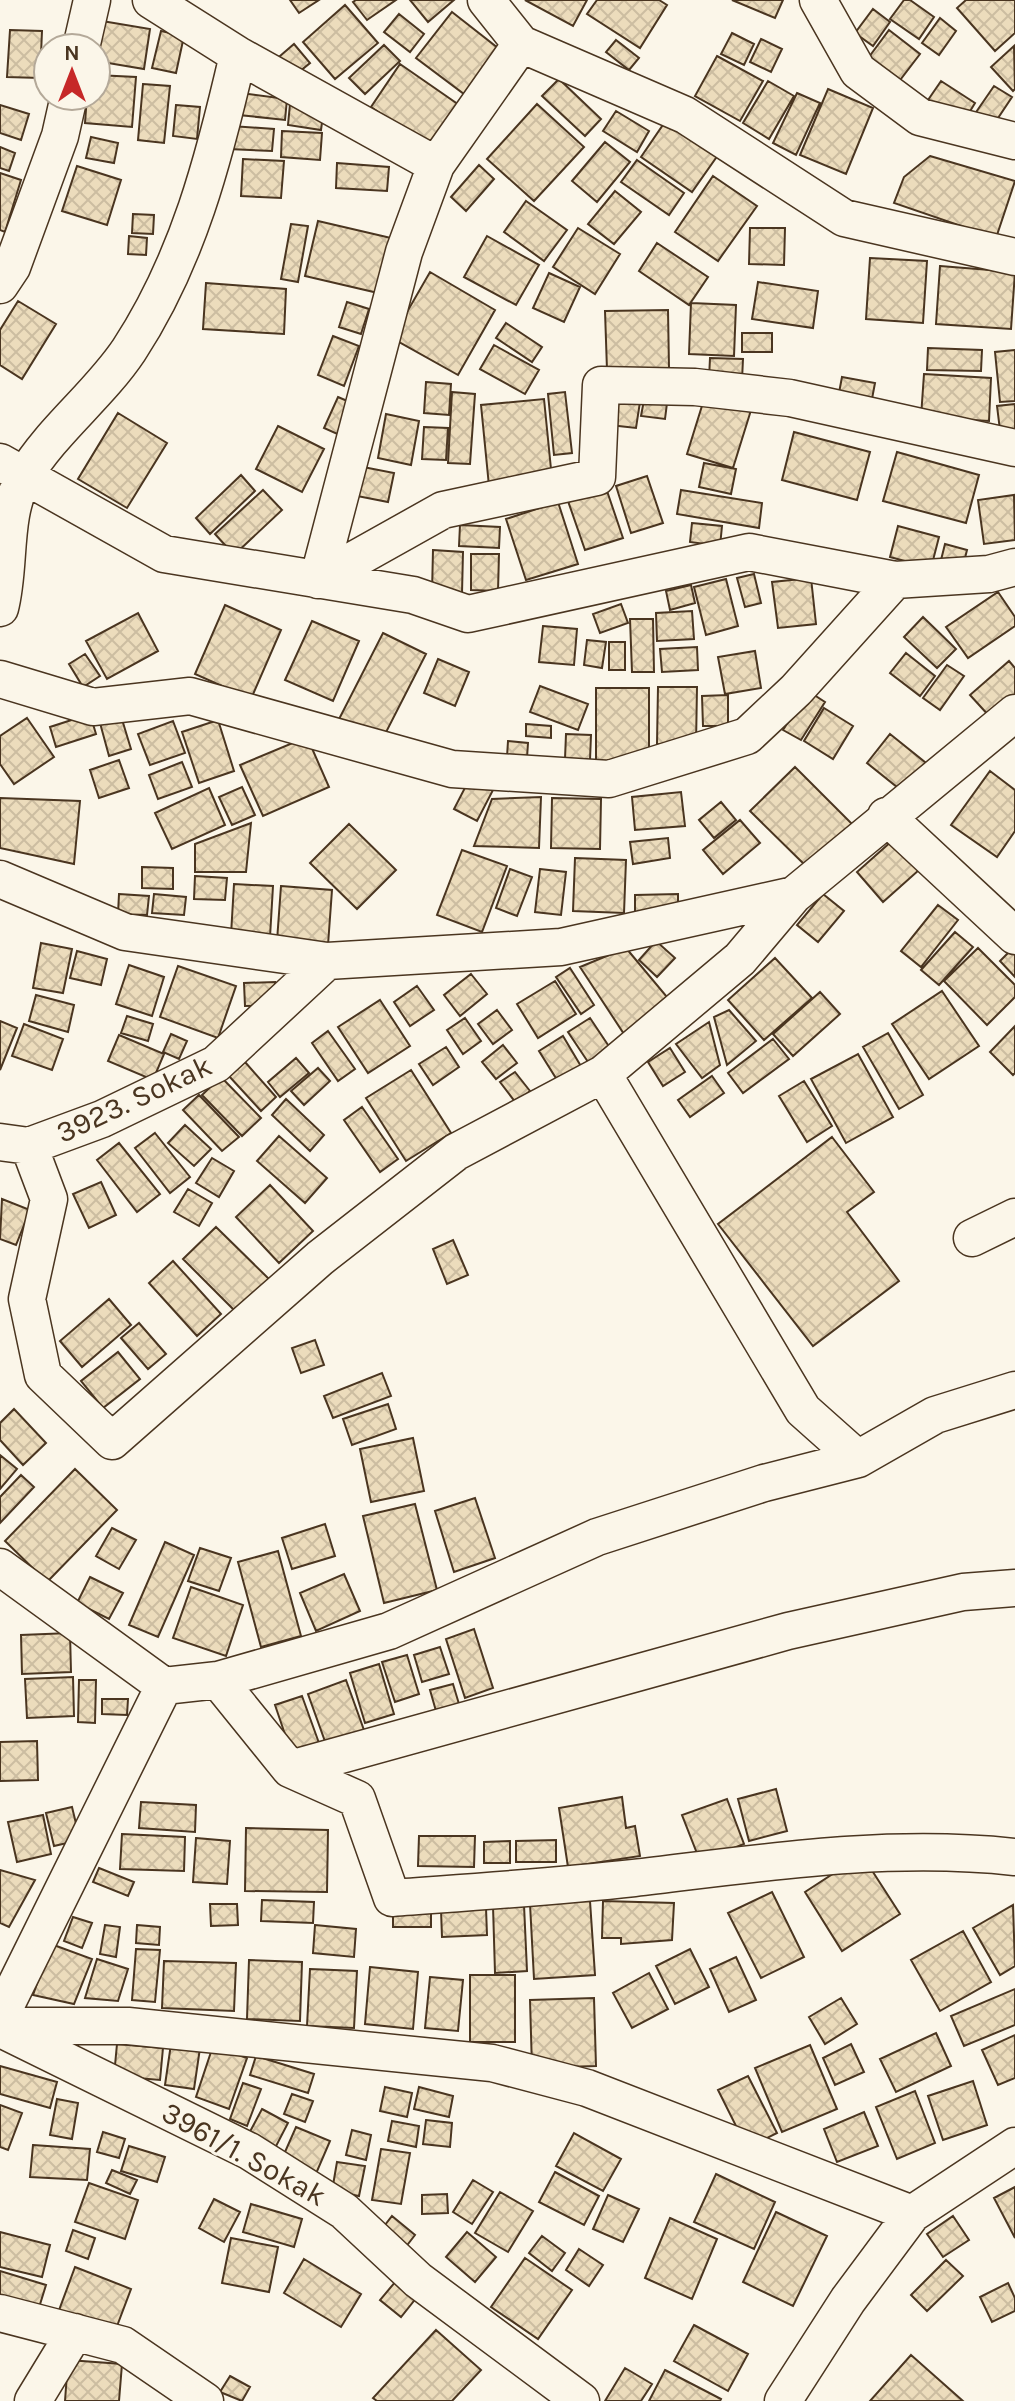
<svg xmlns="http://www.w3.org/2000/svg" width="1015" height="2401" font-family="Karla,sans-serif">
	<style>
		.building { fill: url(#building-cross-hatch); stroke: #4a3520; stroke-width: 2 }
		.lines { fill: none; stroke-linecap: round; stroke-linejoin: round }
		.street-casing { stroke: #4a3520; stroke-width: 39 }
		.street { stroke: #fbf6e9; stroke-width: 36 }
		.labels { text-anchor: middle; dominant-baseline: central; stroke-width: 6; stroke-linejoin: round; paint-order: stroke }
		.street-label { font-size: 30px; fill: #4a3520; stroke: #fbf6e9 }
	</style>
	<defs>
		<pattern id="building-cross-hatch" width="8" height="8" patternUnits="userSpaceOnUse" patternTransform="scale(2)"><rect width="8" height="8" fill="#ecdcbc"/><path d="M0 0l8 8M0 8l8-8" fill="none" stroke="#ccbda1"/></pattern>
	</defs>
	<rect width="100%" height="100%" fill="#fbf6e9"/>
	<!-- building -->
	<path class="building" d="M290 0H319L299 13Z
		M356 0H396L367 20 353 2Z
		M410 0H454L428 22Z
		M525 0H587L573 26Z
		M597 0H659L667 5 640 48 587 14Z
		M732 0H783L775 18Z
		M904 0H910L934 17 919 39 890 19Z
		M966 0H1015V33L995 51 957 8Z
		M345 5 378 43 335 79 303 42Z
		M873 9 890 22 873 46 855 33Z
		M452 12 503 52 468 97 416 58Z
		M399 14 424 34 410 52 384 32Z
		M940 18 956 31 939 55 922 43Z
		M102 21 150 29 144 69 96 61Z
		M10 30 42 31 40 78 7 77Z
		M889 30 920 54 897 84 866 61Z
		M161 31 184 36 176 73 152 68Z
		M732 33 754 44 744 65 721 54Z
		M761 39 782 49 771 72 750 62Z
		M616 40 639 58 629 70 606 52Z
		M294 44 310 63 289 80 273 62Z
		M384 45 400 61 365 94 349 78Z
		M1014 46 1015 89 1013 91 991 67Z
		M717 56 763 81 740 121 695 96Z
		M400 64 462 107 433 149 371 107Z
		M96 75 136 77 132 127 85 123 87 96H96Z
		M559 79 601 119 585 136 542 96Z
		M768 81 794 96 769 139 743 123Z
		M941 81 975 103 961 126 926 103Z
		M143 84 170 86 164 143 138 140Z
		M994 86 1012 97 988 133 970 121Z
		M828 89 873 108 846 174 800 155Z
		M241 93 287 99 285 120 239 115Z
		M797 93 820 103 796 155 773 143Z
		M290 104 324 108 321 130 288 125Z
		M537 104 584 147 534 201 487 159Z
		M0 105 29 114 21 140 0 133Z
		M176 105 200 107 197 139 173 136Z
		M616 111 649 131 637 152 603 131Z
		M667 119 718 155 692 192 641 157Z
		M231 126 274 129 272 151 229 149Z
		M282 131 322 133 320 160 281 157Z
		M91 137 118 143 114 163 86 158Z
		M605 142 630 162 597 202 572 181Z
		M0 147 15 153 9 171 0 168Z
		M930 156 1015 181 996 238 894 203 904 177Z
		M243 159 284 161 281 198 241 196Z
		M637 160 684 193 669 215 621 182Z
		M337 163 389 167 387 191 336 188Z
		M479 165 494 179 466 211 451 197Z
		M77 166 121 180 107 225 62 211Z
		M0 173 21 180 5 232 0 230Z
		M713 176 757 206 718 261 675 232Z
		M615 191 641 212 614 244 588 224Z
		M526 201 567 230 544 261 504 232Z
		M133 214 154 215 153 234 132 233Z
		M318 221 391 238 378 293 305 276Z
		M291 224 308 226 298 282 281 279Z
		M578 228 620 254 595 294 553 267Z
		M750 228H785L784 265 749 264Z
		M129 236 147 238 146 255 128 254Z
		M487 236 539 265 516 305 464 277Z
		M657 243 708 277 689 305 639 271Z
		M870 258 927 261 923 323 866 319Z
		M940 266 1015 272 1011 329 936 324Z
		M430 272 495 310 458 375 392 338Z
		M549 273 580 287 564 322 533 308Z
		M758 282 818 291 813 328 752 319Z
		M206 283 286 289 284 334 203 329Z
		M18 301 56 324 22 379 0 365V330Z
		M347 302 369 309 361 334 339 327Z
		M691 303 736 305 734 356 689 354Z
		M668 310 669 368 607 370 605 311Z
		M506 323 542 347 532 362 496 338Z
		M742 333H772V352H742Z
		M333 336 359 346 344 386 318 375Z
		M494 345 539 370 525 394 480 369Z
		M928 348 982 350 981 371 927 370Z
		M1015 350V401L1000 402 995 352Z
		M710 358 743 359 742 380 709 379Z
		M924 374 991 378 989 421 921 417Z
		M842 377 875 383 871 404 838 398Z
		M426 382 451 384 449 415 424 413Z
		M452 392 475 394 470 464 448 463Z
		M565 392 572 453 554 455 548 394Z
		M706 393 752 407 733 468 687 454Z
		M338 397 359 406 344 437 324 428Z
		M544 399 552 479 489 486 481 405Z
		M613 399 640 402 636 428 610 425Z
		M644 400 667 403 665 419 641 416Z
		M1015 404V436L1001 438 997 406Z
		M118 413 167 443 127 508 78 479Z
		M386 414 419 421 411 465 378 458Z
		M278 426 324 449 302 492 256 469Z
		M424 427 448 428 446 460 422 459Z
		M794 432 870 452 857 500 782 480Z
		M897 452 979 475 966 523 883 501Z
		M704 463 736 469 731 494 699 487Z
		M358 466 394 473 388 502 352 495Z
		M241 475 255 491 210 534 196 518Z
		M647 476 663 523 631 533 616 486Z
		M606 488 623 538 585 550 568 501Z
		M263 490 282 510 234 555 215 534Z
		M681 490 762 503 759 528 677 514Z
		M1014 495 1015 540 984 544 978 500Z
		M558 502 578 564 526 580 506 519Z
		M692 523 722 526 720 546 690 542Z
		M460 525 500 527 499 548 459 546Z
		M898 526 939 537 931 568 890 557Z
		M945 544 967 550 962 570 940 564Z
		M433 550 463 552 462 593H432Z
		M471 554H499L498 591 471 590Z
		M754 574 761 603 745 607 737 578Z
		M811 578 816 624 778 628 772 582Z
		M726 579 738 626 706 635 694 587Z
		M691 585 695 603 670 610 666 591Z
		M998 592 1015 617V626L968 658 946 627Z
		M621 604 628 623 600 633 593 614Z
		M225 605 281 630 251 699 195 674Z
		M692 611 694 639 657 641 656 613Z
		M138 613 158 651 107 679 86 641Z
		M923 617 956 649 937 668 904 637Z
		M630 619H653L654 672H632Z
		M312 621 359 641 333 701 285 680Z
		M543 626 577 629 574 665 539 662Z
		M383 633 426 654 380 744 337 723Z
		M587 640 606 642 602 668 584 665Z
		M609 642H625V670H609Z
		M697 647 698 670 662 672 660 649Z
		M755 651 761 688 725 694 718 657Z
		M906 653 935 676 920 696 890 673Z
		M85 654 100 676 83 687 69 664Z
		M438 659 469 672 455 706 424 693Z
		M1009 661 1015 668V697L991 718 970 695Z
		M947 665 964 676 940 710 923 698Z
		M540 686 588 704 578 730 530 712Z
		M658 687H697L696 745 657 744Z
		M596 688H649V761H596Z
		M808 691 825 702 801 740 783 730Z
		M728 695V726H703L702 696Z
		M824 708 853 726 833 759 804 741Z
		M90 714 96 734 56 747 50 727Z
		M121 716 131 749 109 756 100 723Z
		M27 718 54 757 14 784 0 764V736Z
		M218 720 234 771 199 783 182 732Z
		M173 721 185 753 150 765 138 734Z
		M526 724 551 726V738L526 736Z
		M566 734 591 735 590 760 565 759Z
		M890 734 926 763 902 791 867 763Z
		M307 737 329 787 263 816 240 765Z
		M508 741 528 743 527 758 507 757Z
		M119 760 129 788 99 798 90 770Z
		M182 762 192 787 158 799 149 775Z
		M795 767 852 824 808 868 750 811Z
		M990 771 1015 790V831L997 857 951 825Z
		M470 778 493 790 477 821 454 809Z
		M242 787 255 815 232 825 219 797Z
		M209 788 225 825 172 849 155 813Z
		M681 792 685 826 635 830 632 797Z
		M541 797 539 848 474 846 492 799Z
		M0 798 80 801 74 864 0 848Z
		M552 798 601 799 600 849 551 848Z
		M721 802 736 820 714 838 699 820Z
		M740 820 760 843 723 874 703 850Z
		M251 823 246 872H195V844Z
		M349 824 396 870 357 909 310 863Z
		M668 838 670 858 633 864 630 842Z
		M893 840 919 870 883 902 857 872Z
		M462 850 507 866 482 932 437 915Z
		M575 858 626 860 624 913 573 911Z
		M142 867 173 868V889L142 888Z
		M510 869 532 877 517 916 496 908Z
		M540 869 566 872 561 915 535 912Z
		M195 876 227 878 225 900 194 899Z
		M234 884 273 886 270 937 231 935Z
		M281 886 332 890 328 945 277 941Z
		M119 894 149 896 147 915 118 914Z
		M154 894 186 897 184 915 152 913Z
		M678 894V913L635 914V895Z
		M823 894 844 911 818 942 797 925Z
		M938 905 958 920 921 967 901 951Z
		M955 932 973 947 939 985 921 970Z
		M656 941 675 958 657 977 639 960Z
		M41 943 72 949 63 993 33 988Z
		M1015 946V977L1000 961Z
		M626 948 672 1003 624 1034 580 967Z
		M978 948 1015 985V997L987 1025 944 981Z
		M77 951 107 959 101 985 70 978Z
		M775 958 812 998 764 1040 728 1000Z
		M129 965 164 977 152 1016 116 1004Z
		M178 966 236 986 218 1038 160 1017Z
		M570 968 594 1005 581 1014 556 977Z
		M471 974 487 994 460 1016 444 995Z
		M555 981 576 1014 538 1038 517 1004Z
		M275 982V1005L245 1006 244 983Z
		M417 986 434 1010 410 1026 394 1002Z
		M942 991 979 1046 929 1079 892 1024Z
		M820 992 840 1014 793 1056 773 1034Z
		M36 995 74 1005 68 1032 29 1021Z
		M380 1000 410 1046 368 1073 338 1027Z
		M497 1010 512 1030 493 1044 478 1024Z
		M729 1010 756 1041 727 1065 714 1017Z
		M127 1016 153 1024 148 1041 121 1033Z
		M465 1018 481 1041 463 1054 447 1030Z
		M590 1018 610 1048 588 1062 568 1032Z
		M0 1021 17 1028 0 1070Z
		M709 1022 720 1065 702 1078 676 1044Z
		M24 1024 63 1039 52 1070 12 1056Z
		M1015 1026V1073L1013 1075 990 1052Z
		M328 1031 355 1069 338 1081 312 1043Z
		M888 1033 923 1095 899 1109 863 1047Z
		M171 1034 187 1041 179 1059 163 1052Z
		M119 1035 164 1054 153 1080 108 1061Z
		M563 1036 582 1068 559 1083 539 1051Z
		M773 1039 789 1059 743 1093 728 1073Z
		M503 1045 517 1063 496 1079 482 1062Z
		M446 1047 459 1067 433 1085 419 1064Z
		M670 1048 685 1072 663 1086 648 1062Z
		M858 1054 893 1117 846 1143 811 1079Z
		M296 1058 309 1073 280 1097 268 1082Z
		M245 1062 276 1097 261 1111 229 1076Z
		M318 1068 330 1081 304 1105 291 1091Z
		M411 1070 451 1133 406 1161 366 1098Z
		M515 1072 530 1091 516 1103 500 1082Z
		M712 1076 724 1093 690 1117 678 1100Z
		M221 1077 261 1118 242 1136 202 1095Z
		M804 1081 832 1126 807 1142 779 1096Z
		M199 1095 239 1137 222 1151 183 1110Z
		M286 1099 324 1135 310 1151 272 1115Z
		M362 1107 398 1159 380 1172 344 1120Z
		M185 1125 211 1149 194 1166 168 1143Z
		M155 1133 190 1177 170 1193 135 1148Z
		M279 1136 327 1178 305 1203 257 1161Z
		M832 1137 874 1192 847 1212 899 1281 813 1346 718 1224Z
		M119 1143 160 1194 137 1212 97 1160Z
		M212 1158 234 1171 219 1197 196 1183Z
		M101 1182 116 1215 89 1228 73 1194Z
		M270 1185 313 1231 279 1263 236 1217Z
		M188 1189 212 1203 199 1226 174 1212Z
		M2 1199 30 1210 16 1245 0 1239Z
		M216 1227 270 1280 237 1313 183 1259Z
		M453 1240 468 1275 447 1284 433 1249Z
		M173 1261 221 1314 197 1336 149 1283Z
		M109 1299 131 1325 82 1367 60 1341Z
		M139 1323 166 1354 148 1369 121 1338Z
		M315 1340 324 1365 301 1373 292 1348Z
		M118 1352 140 1379 103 1408 81 1381Z
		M382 1373 391 1396 333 1418 324 1396Z
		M388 1404 396 1429 352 1445 343 1419Z
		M14 1409 46 1443 23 1465 0 1440V1423Z
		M413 1438 424 1491 371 1502 360 1449Z
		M0 1455 17 1469 0 1489Z
		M75 1469 117 1510 47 1582 5 1541Z
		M21 1475 34 1487 0 1523V1497Z
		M475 1498 495 1558 454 1572 435 1511Z
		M415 1504 437 1590 384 1603 363 1516Z
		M325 1524 335 1556 292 1569 282 1538Z
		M112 1528 136 1540 119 1569 96 1556Z
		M165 1542 194 1555 158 1637 129 1625Z
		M200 1548 231 1558 219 1591 188 1581Z
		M278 1551 301 1636 261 1647 238 1562Z
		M344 1574 360 1611 316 1631 300 1593Z
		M90 1577 123 1593 109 1619 77 1603Z
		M191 1587 243 1605 226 1656 173 1638Z
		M474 1629 493 1688 465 1698 446 1639Z
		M70 1633 71 1672 22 1674 21 1635Z
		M440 1647 449 1674 422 1682 414 1655Z
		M407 1655 419 1694 395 1702 382 1662Z
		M379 1664 394 1714 365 1723 350 1673Z
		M73 1677 74 1716 27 1718 25 1679Z
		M79 1680H96L95 1723 78 1722Z
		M346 1680 365 1733 327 1747 308 1694Z
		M453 1684 459 1704 436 1711 430 1690Z
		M302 1696 319 1743 291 1752 275 1705Z
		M102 1699H128L127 1715 102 1714Z
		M37 1741 38 1780 0 1781V1742Z
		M776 1789 787 1831 749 1841 738 1799Z
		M622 1797 626 1828 635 1826 640 1856 568 1867 559 1808Z
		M727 1799 744 1844 700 1861 682 1815Z
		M141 1802 196 1805 195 1832 139 1828Z
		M72 1807 80 1840 54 1846 46 1813Z
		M43 1815 51 1854 17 1862 8 1822Z
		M246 1828 328 1830 327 1892 245 1891Z
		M122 1834 185 1837 184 1871 120 1869Z
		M419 1836H475L474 1867 418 1866Z
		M196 1838 230 1841 227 1884 193 1882Z
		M556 1840V1862H516V1841Z
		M510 1841V1863H484V1842Z
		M862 1855 900 1914 842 1951 805 1892Z
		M99 1868 134 1882 128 1896 93 1882Z
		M0 1870 35 1880 9 1927 0 1923Z
		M772 1892 804 1957 761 1978 728 1913Z
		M262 1900 314 1902 313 1923 261 1921Z
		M590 1901 595 1975 534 1979 530 1904Z
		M603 1901 674 1903 672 1940 621 1944V1938H602Z
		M210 1904H237L238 1925 211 1926Z
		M524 1905 527 1971 495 1973 493 1906Z
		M1013 1905 1015 1966 1000 1975 973 1928Z
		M486 1908 487 1935 442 1937 441 1910Z
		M431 1910V1927H393V1911Z
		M73 1917 92 1923 82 1948 64 1941Z
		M105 1925 120 1927 116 1957 100 1954Z
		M137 1925 160 1927 159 1945 136 1943Z
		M315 1925 356 1929 354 1957 313 1953Z
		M963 1931 991 1982 940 2011 911 1960Z
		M51 1944 92 1959 74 2004 33 1995Z
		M136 1949 160 1950 155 2002 132 2000Z
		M690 1949 709 1987 675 2004 656 1966Z
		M736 1957 756 2000 729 2012 710 1969Z
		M97 1959 128 1969 118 2001 85 1998Z
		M249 1960 302 1962 300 2021 247 2019Z
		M164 1961 236 1963 234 2011 162 2008Z
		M370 1967 418 1972 413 2029 365 2024Z
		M310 1969 357 1971 354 2028 307 2026Z
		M649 1973 668 2009 632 2028 613 1993Z
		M470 1975H515V2042H470Z
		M430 1977 463 1980 458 2031 425 2028Z
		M1015 1989V2025L964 2046 951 2016Z
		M594 1998 596 2066 532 2068 530 2000Z
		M841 1998 857 2024 825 2044 809 2017Z
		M936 2033 951 2066 896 2092 880 2059Z
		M1015 2035V2078L998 2085 982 2050Z
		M117 2044 163 2048 160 2080 114 2076Z
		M171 2044 200 2048 194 2089 165 2085Z
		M851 2044 864 2072 835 2085 823 2058Z
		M810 2045 837 2109 782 2132 755 2068Z
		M213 2046 247 2058 229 2109 196 2097Z
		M256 2056 314 2074 308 2093 250 2075Z
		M0 2066 57 2082 50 2108 0 2094Z
		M748 2076 777 2133 747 2148 718 2090Z
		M973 2081 987 2125 943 2140 928 2096Z
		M243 2083 261 2089 247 2126 230 2119Z
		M385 2087 412 2093 407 2117 380 2111Z
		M419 2087 453 2096 449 2117 414 2109Z
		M915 2091 935 2143 897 2159 876 2107Z
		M292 2094 313 2101 305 2122 284 2114Z
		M57 2099 78 2103 72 2139 50 2135Z
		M0 2105 22 2113 8 2150 0 2147Z
		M262 2109 288 2123 273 2152 246 2139Z
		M864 2112 878 2146 837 2162 824 2129Z
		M426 2120 452 2123 450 2147 423 2144Z
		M392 2121 419 2126 416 2147 388 2141Z
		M296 2127 330 2141 315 2176 281 2161Z
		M352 2130 371 2135 366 2160 346 2155Z
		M103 2132 125 2139 119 2158 97 2152Z
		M574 2133 621 2159 603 2191 556 2166Z
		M33 2145 90 2149 87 2180 30 2177Z
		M129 2146 165 2157 157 2182 121 2171Z
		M381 2149 410 2153 401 2204 372 2200Z
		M337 2162 365 2166 359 2196 332 2191Z
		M112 2170 137 2180 130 2194 106 2183Z
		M555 2172 599 2196 584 2225 539 2202Z
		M716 2174 775 2202 754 2249 694 2222Z
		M473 2180 493 2192 472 2224 453 2212Z
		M89 2183 138 2200 125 2239 75 2222Z
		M1015 2187V2238L994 2198Z
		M500 2192 533 2211 508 2252 475 2233Z
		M447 2194 448 2213 422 2214V2195Z
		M608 2195 639 2209 623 2242 593 2229Z
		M214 2199 240 2212 224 2242 199 2228Z
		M251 2204 302 2219 294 2247 243 2232Z
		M776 2212 827 2236 793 2306 743 2282Z
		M392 2216 415 2235 401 2253 378 2234Z
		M953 2216 969 2240 943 2257 927 2234Z
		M670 2218 717 2239 692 2299 645 2278Z
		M73 2230 95 2238 88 2259 66 2251Z
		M0 2232 50 2245 42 2277 0 2267Z
		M467 2232 496 2257 475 2282 446 2257Z
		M542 2236 565 2253 552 2271 529 2253Z
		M231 2238 278 2247 269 2292 222 2283Z
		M579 2249 603 2265 589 2286 566 2270Z
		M525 2258 572 2290 538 2339 491 2307Z
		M304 2259 361 2294 341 2327 284 2293Z
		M946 2260 963 2276 927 2311 911 2295Z
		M75 2267 131 2289 114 2334 58 2313Z
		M0 2271 46 2285 37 2314 0 2303Z
		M396 2281 417 2297 401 2317 380 2300Z
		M1008 2283 1015 2298V2311L992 2322 980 2297Z
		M694 2325 748 2354 728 2391 674 2361Z
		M436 2330 481 2370 452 2401H377L373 2398Z
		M911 2355 963 2401H870Z
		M68 2360 122 2364 119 2401H65Z
		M625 2368 652 2384 641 2401H605Z
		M665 2370 721 2399 720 2401H649Z
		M230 2376 250 2387 242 2401 220 2392Z"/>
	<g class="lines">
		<defs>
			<path id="street" d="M151 0 238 55 436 165
				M486 0 521 44 685 115 844 218 1015 257
				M818 0 858 71 920 117 1015 141
				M81 48 92 0
				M0 285 12 267 60 136 69 96
				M0 462 164 554 413 595 468 614 749 552 895 580 989 574 1015 567
				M318 580 443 510 597 477 601 385 695 387 790 398 1015 448
				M318 580 404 252 436 165 521 44
				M0 608C11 566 2 515 24 477 52 430 99 395 129 350 188 260 214 159 238 55
				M0 679 93 707 190 696 452 769 609 779 747 736 796 690 895 580
				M886 816 1015 936
				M0 879 125 932 327 961 561 947 794 895 1015 713
				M603 1074 740 959 794 895
				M0 1142 29 1146 102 1119 216 1064 327 961
				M29 1146 49 1199 27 1299 43 1375 112 1441 320 1258 456 1152 603 1074 803 1410 858 1459
				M972 1238 1015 1217
				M0 1567 164 1686 218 1680 389 1631 597 1537 764 1483 858 1459 935 1415 1015 1390
				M218 1680 290 1769 357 1799 392 1898C473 1892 553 1887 634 1878 762 1863 886 1843 1015 1857
				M290 1769 788 1631 963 1592 1015 1588
				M0 2017 164 1686
				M0 2026H128L492 2063 587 2088 912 2214
				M1 2029 249 2151 344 2211 418 2280 581 2401
				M0 2313 123 2345 205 2401
				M33 2401 75 2332
				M783 2401 848 2300 912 2214 1015 2146"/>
		</defs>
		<!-- street casing -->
		<use href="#street" class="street-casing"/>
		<!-- street -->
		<use href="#street" class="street"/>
	</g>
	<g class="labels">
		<!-- street labels -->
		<g class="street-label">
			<text transform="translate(134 1099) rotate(-25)">3923. Sokak</text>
			<text transform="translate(244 2154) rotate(29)">3961/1. Sokak</text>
		</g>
	</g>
	<!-- north arrow -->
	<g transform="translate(72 72)"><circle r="38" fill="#fbf6e9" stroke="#b4a999" stroke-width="2"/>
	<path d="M0-6L14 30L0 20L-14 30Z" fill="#c62828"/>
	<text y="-12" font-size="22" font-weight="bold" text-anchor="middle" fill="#4a3520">N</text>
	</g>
</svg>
